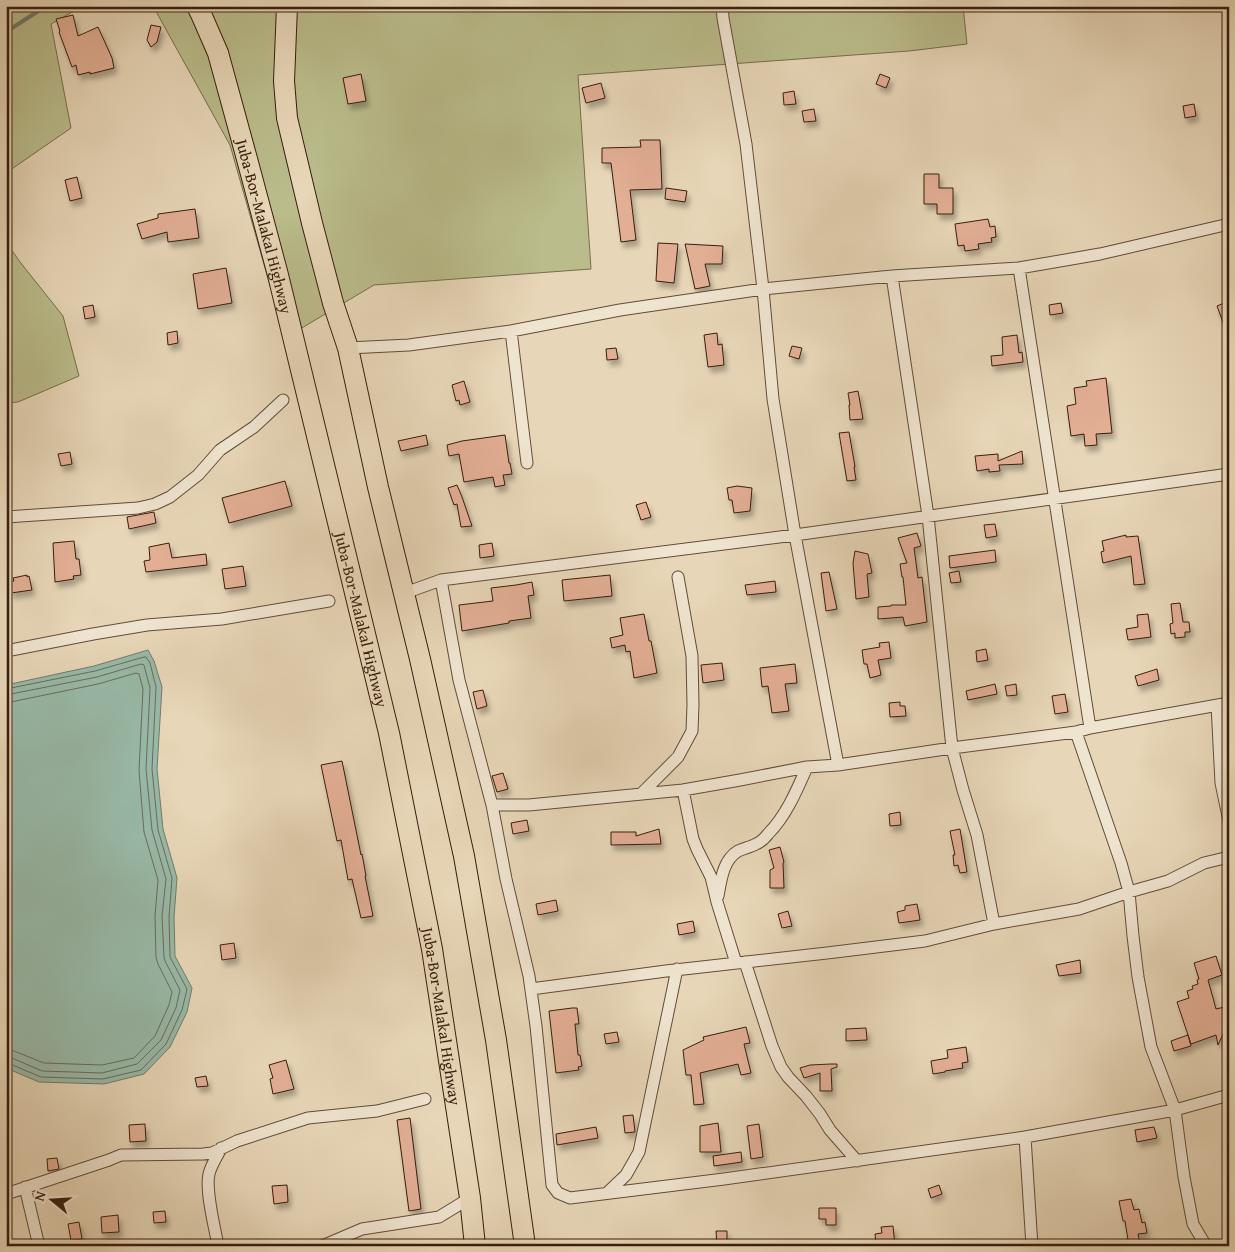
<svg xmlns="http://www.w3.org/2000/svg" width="1235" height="1252" font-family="'Gentium Book Plus',serif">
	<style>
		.green { fill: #babc8b; stroke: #786d4c }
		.water { fill: #98baa9; stroke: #717c6b }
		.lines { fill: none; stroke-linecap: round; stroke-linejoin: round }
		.shore { stroke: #686c5b; stroke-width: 1 }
		.stream { stroke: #717c6b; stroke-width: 4 }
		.building { fill: #e2ae94; stroke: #371e0d; filter: url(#shadow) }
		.minor-casing { stroke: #634c38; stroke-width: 13 }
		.trunk-casing { stroke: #371e0d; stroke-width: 22 }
		.minor { stroke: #efe4d0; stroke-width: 11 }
		.trunk { stroke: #e7d6b7; stroke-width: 20 }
		.labels { text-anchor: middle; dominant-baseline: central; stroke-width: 4; stroke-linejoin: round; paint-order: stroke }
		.street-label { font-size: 16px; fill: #371e0d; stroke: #efe4d0 }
	</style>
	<defs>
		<filter id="shadow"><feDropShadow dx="3" dy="5.5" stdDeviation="2.5" flood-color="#0004"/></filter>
	</defs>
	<rect width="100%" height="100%" fill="#e7d6b7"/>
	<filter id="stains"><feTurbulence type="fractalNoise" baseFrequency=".004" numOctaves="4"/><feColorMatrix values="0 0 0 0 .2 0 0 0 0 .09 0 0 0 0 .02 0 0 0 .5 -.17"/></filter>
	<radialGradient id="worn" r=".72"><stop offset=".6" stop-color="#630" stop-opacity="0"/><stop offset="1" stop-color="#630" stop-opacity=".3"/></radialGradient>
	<!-- green -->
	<path class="green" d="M6 6H83L51 24 71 128 6 173Z
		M153 6H963L967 44 909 51 578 75 591 269 374 285 285 338 230 145Z
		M6 242 20 262 63 316 79 376 18 402 6 403Z"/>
	<!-- water -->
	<path class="water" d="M148 650 154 661 162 687 157 769 163 829 177 878 174 917 175 956 192 988 187 1012 170 1047 144 1074 104 1084 39 1082 6 1068V685L94 666Z"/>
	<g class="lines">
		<!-- shore -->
		<path class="shore" d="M6 689 95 671 144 657H146L150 663 156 687 152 769 158 830 172 878 169 917 170 957 187 989 182 1010 166 1044 141 1070 103 1079 41 1077 10 1064H6
			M6 695 97 677 141 664 144 665 150 688 146 769 152 830 166 879 162 916 164 957 165 961 180 990 176 1008 161 1040 137 1064 102 1073 42 1071 12 1058H6
			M6 703 98 684 136 673 139 674 143 689 139 771 144 832 158 880 155 916 156 957 158 964 172 992 169 1005 155 1036 134 1058 102 1065 44 1063 14 1051 6 1050"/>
		<!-- stream -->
		<path class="stream" d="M6 32 46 6"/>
	</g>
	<!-- building -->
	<path class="building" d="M73 15 78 36 98 27 112 58 114 68 90 74V72L78 75 76 65 72 67 59 32 60 31 56 19Z
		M151 25 161 27 157 42 151 47 147 40Z
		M361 74 366 101 348 104 343 78Z
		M880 74 890 78 886 88 876 84Z
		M601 83 605 98 586 103 582 88Z
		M794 91 796 104 784 105 783 93Z
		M1194 104 1196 116 1185 118 1183 106Z
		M814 109 816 121 804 122 802 111Z
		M640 140H660L662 189 630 190 636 240 621 242 611 163H602V148L641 147Z
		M924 174H939V188H953V214H937V204H924Z
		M77 177 82 198 70 201 65 180Z
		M666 188 687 191 685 202 665 199Z
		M195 209 199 238 168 242 167 232 142 239 137 224 158 218V214Z
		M988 219 990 227 995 226 996 237 991 238 992 242 978 244 979 249 965 251 964 245 958 246 955 224Z
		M658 243 678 244 674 283 656 281Z
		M685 244 723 246 722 264H705L710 286 695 289Z
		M226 268 232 303 198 309 193 274Z
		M1229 301V335L1228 336 1217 306Z
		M1061 303 1063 313 1050 315 1049 305Z
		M93 305 95 317 85 319 83 307Z
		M177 331 178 343 168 345 167 333Z
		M717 333 718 345 722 344 724 365 708 367 704 335Z
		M1017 335 1019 353 1022 352 1023 362 992 366 991 356 1003 355 1002 337Z
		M792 346 802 348 799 359 789 356Z
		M616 348 618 359 607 360 606 349Z
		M1106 378 1112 433 1096 434 1097 445 1085 446 1084 434 1071 436 1067 406 1076 404 1074 388 1087 386 1086 381Z
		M464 381 470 402 460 405 459 400 456 401 452 385Z
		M858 391 863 419 850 420 849 405H850L848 393Z
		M849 432 855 467H854L856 480 847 481 839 433Z
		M426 435 428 445 401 451 398 441Z
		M505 435 509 463H510L512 474 503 475 505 485 495 487 493 477 464 482 459 454 449 456 447 445 462 441Z
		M1022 451 1023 464 999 465 1000 471 989 472V469L977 471 975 456 998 454V461Z
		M70 452 72 464 61 466 58 454Z
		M285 481 292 506 229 523 222 498Z
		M457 485 462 497 472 526 461 527 457 504 454 505 448 488Z
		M737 486 752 488 750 511 734 513 732 500H729L727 488Z
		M646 502 651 517 641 520 636 505Z
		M154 512 156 523 129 529 127 517Z
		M995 524 997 536 986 538 984 525Z
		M917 533 921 546 914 548 918 578 922 577 927 622 905 626 903 617 878 619V607L891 606V605H906L903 577H902L900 564 907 563 898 538Z
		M1126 535V537L1138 536 1145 584 1134 585 1131 556 1103 563 1101 552 1104 551 1102 541Z
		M74 541 76 559H79L81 575 73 576 74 579 55 582 53 543Z
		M169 543 172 558 206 554 207 565 146 572 144 561 150 560 149 547Z
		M492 543 494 556 480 558 479 545Z
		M995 550 996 562 950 568 949 556Z
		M855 551 868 554 872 573 867 574 869 597 856 599 853 563Z
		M243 566 246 586 225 589 222 569Z
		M959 571 961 582 951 583 949 573Z
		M829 572 837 609 826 611 821 573Z
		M27 575V577L29 576 32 590 11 593 9 582 14 581 13 578Z
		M610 575 612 596 564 601 562 580Z
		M775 581 776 592 747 595 745 585Z
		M532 582 534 595 528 596 531 618 509 621V623L462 631 459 605 493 601 491 588 516 585Z
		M1180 603 1183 622H1189L1190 632H1185V637L1175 638V633L1171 634 1170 624 1173 623 1171 604Z
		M644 614 649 641H651L657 673 634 678 630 651 626 652 625 645 612 648 610 638 623 635 620 618Z
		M1148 614 1151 637 1128 640 1126 629 1138 627 1137 615Z
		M889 642 891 658 878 660 881 675 870 678 867 664H864L862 650 880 647 879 643Z
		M986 649 988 660 977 662 976 651Z
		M722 663 724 680 703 683 701 665Z
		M795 664 797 683 785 684 789 711 772 713 768 686 762 687 760 668Z
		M1157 669 1159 680 1138 686 1135 676Z
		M995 684 997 694 968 700 966 691Z
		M1016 684 1017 695 1007 696 1005 686Z
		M483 690 487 706 477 709 473 692Z
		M1065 694 1068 712 1055 714 1052 696Z
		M900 702V706H905L906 716 890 717 889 703Z
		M342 761 361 855 362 854 366 876H365L373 916 361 918 352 879 348 880 341 840 337 841 321 765Z
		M503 773 508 789 497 792 492 776Z
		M900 812 901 825 890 826 889 814Z
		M527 820 529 831 513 834 511 823Z
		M659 829 661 844 611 845V832H636V836Z
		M960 829 967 872 960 873 958 865 954 866 953 855H955L950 831Z
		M780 847 784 862 783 863 784 888H770V870L774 868 769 850Z
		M556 900 558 911 538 915 536 904Z
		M917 904 920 920 899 923 897 912 905 910V906Z
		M788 911 792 926 782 928 778 914Z
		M693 921 695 932 679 935 677 924Z
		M234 943 236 958 222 960 220 945Z
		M1216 956 1222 975 1208 980 1216 1009 1229 1006V1021L1218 1045 1216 1035 1191 1044 1177 1002 1189 998 1187 991 1193 989 1192 986 1198 984 1197 980 1199 979 1194 963Z
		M1080 960 1081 973 1059 976 1056 965Z
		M572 1008H577L579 1024H575L578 1055H580L582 1066 578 1067 579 1070 556 1073 549 1011Z
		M746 1027 750 1043 744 1044 751 1073 741 1075 738 1064 700 1073 704 1104 694 1105 691 1075H686L683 1050 704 1040 703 1037Z
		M866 1028 867 1040 846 1041V1029Z
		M617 1032 619 1042 606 1044 604 1034Z
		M1188 1035 1191 1046 1174 1051 1171 1041Z
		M966 1047 968 1062 962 1063 963 1068 945 1071V1072L933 1074 931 1061 948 1058 947 1050Z
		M286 1060 294 1089 273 1094 270 1079 273 1078 269 1065Z
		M831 1064H837V1067L831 1069 832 1091H820V1073L804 1078 800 1068 810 1065Z
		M206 1076 208 1086 197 1087 195 1078Z
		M633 1115 635 1132 625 1133 623 1116Z
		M410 1118 421 1209 409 1211 397 1120Z
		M718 1123 721 1152H700V1126Z
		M145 1124 146 1141 130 1142 129 1125Z
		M759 1124 763 1157 751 1159 747 1126Z
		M596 1127 598 1138 557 1145 556 1134Z
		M1154 1127 1157 1138 1137 1142 1135 1130Z
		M741 1152 742 1162 714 1166 713 1156Z
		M57 1158 59 1169 48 1171 47 1159Z
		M287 1185 288 1202 274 1204 272 1186Z
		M939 1185 942 1194 931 1198 928 1189Z
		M1131 1199 1134 1210 1139 1209 1142 1223 1145 1222 1147 1233 1138 1234 1140 1246H1129L1125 1221H1123L1119 1201Z
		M819 1208H836V1225H826V1219H819Z
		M165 1211 166 1222 154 1223 153 1212Z
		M118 1215 119 1232 102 1233 101 1217Z
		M79 1222 82 1239 71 1240 68 1224Z
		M893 1226 895 1246H883V1243L876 1244 875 1234 882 1233 881 1227Z
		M716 1231H727V1245H717Z"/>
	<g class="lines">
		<defs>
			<path id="minor" d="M722 6 723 18 746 144 763 289 773 399 795 535 838 765
				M1019 268 1090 728
				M892 276 928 516 952 748 963 790 977 835 994 924
				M511 331 527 463
				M348 348 409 345 511 331 620 310 763 289 892 276 1019 268 1100 254 1229 224
				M6 517 138 508 155 504 170 497 198 475 220 450 254 427 283 400
				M441 580 459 680 492 805 506 879 529 976 536 1026 552 1185 558 1193 570 1198 724 1179 1025 1137 1175 1110 1229 1095
				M405 593 441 580 795 535 1229 474
				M6 651 93 634 147 625 222 619 329 601
				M1217 705 1221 783 1229 821
				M1076 732 1121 863 1129 892 1133 936 1138 977 1151 1047 1175 1110 1184 1177 1193 1224 1206 1246
				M683 790 693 839 697 849 711 877 717 902 736 963
				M642 793 678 757 692 731 693 705 692 656 678 577
				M492 805H529L683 790 740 780 807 767 838 765 952 748 1076 732 1090 728 1229 703
				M718 896C721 880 723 860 738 851 744 848 751 847 756 844 761 842 765 838 768 834 786 816 797 790 807 767
				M745 962 772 1046 781 1067 788 1077 806 1096 820 1114 830 1130 857 1161
				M531 989 666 971 827 953 925 941 994 924 1079 909 1129 892 1168 881 1204 863 1229 857
				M1025 1137 1032 1246
				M25 1187 39 1246
				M607 1193 626 1175 639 1152 677 969
				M6 1194 109 1160 121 1155 203 1154 212 1153 237 1141 308 1118 377 1111 425 1099
				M218 1246C215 1228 205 1191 209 1174 211 1165 217 1157 221 1148
				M322 1246 362 1229 439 1217 470 1198"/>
			<g id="trunk">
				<path id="s1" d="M197 6 201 14 218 53 247 159 278 275 389 733 432 949 470 1198 475 1246"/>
				<path d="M287 6 284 81 287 118 312 223 333 303 348 348 378 487 420 659 464 856 496 1040 525 1246"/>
			</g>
		</defs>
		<!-- minor casing -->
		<use href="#minor" class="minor-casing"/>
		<!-- trunk casing -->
		<use href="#trunk" class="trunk-casing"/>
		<!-- minor -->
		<use href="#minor" class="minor"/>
		<!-- trunk -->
		<use href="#trunk" class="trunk"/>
	</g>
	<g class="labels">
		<!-- street labels -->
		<g class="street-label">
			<text stroke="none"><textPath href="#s1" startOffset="231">Juba-Bor-Malakal Highway</textPath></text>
			<text stroke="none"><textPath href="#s1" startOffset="636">Juba-Bor-Malakal Highway</textPath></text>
			<text stroke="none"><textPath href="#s1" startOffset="1041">Juba-Bor-Malakal Highway</textPath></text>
		</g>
	</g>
	<!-- margin -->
	<rect width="1235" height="1252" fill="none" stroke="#e7d6b7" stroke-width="25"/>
	<rect x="8" y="8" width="1220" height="1237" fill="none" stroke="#371e0d" stroke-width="2.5"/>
	<rect x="12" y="12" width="1210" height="1227" fill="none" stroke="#371e0d"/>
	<!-- north arrow -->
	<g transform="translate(52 1200) rotate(288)" stroke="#efe4d0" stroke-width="4" paint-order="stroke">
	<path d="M0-4L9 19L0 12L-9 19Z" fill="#371e0d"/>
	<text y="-8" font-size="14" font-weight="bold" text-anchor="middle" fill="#371e0d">N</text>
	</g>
	<rect width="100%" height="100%" filter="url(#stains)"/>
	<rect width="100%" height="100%" fill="url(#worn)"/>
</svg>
